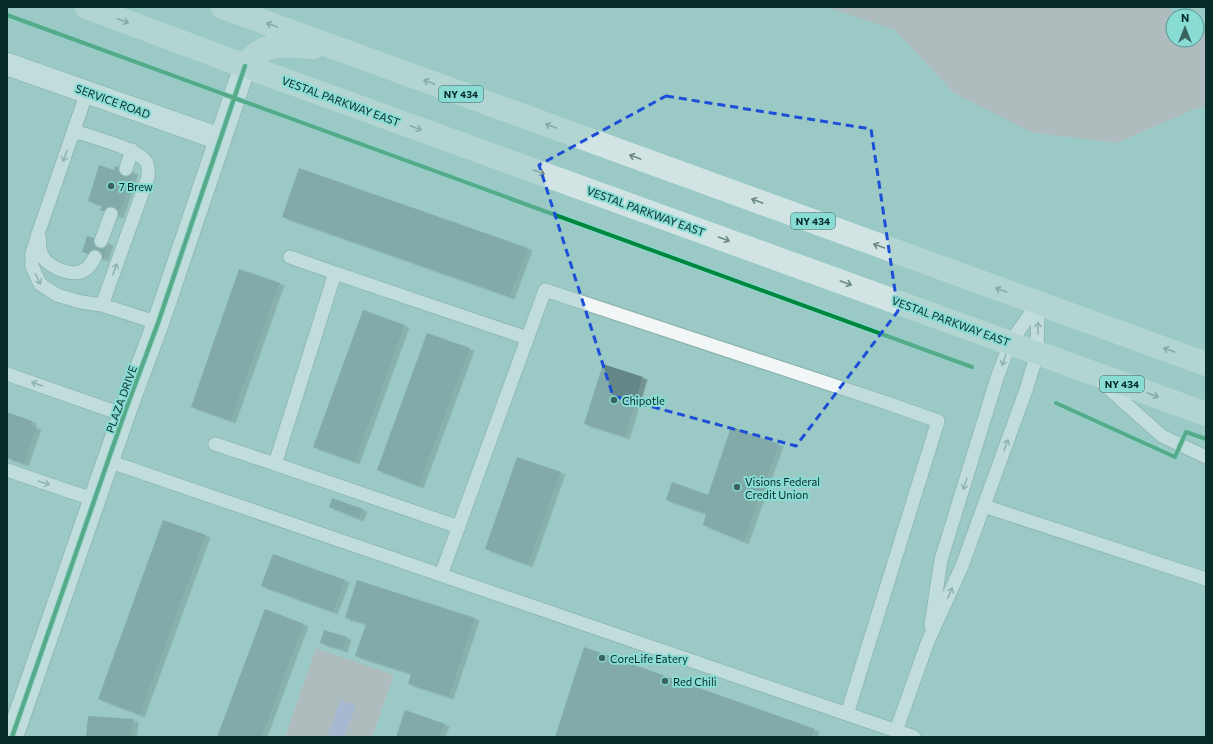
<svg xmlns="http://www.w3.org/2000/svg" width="1213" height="744" font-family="Commissioner,sans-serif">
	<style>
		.green { fill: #c5aeb4 }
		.water { fill: #b6a7de }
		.building { fill: #658687; filter: url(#shadow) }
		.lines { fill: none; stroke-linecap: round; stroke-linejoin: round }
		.service-casing { stroke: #83a7a5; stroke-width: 15 }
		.minor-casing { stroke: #83a7a5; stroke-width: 24 }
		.primary-casing { stroke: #d2e7e5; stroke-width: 24 }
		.service { stroke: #f0f7f6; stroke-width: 13 }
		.minor { stroke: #f0f7f6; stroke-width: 22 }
		.primary { stroke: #d1e4e3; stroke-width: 22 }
		.cycleway-casing { stroke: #88dcd4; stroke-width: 6 }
		.cycleway { stroke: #00873e; stroke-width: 4 }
		.oneway { stroke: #6c8886 }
		.oneway2 { stroke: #879c9a }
		.marked { fill: none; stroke: #1d4ed8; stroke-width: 3; stroke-dasharray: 8 5; stroke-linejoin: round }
		.poi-dot { fill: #3a6360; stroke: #88dcd4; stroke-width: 1.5 }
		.labels { text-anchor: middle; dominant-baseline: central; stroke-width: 4; stroke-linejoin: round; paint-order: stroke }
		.shield { fill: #88dcd4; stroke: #2d615c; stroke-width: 1 }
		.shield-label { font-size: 10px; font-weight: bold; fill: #062c29 }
		.street-label { font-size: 11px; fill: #062c29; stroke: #88dcd4 }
		.poi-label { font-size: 11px; fill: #062c29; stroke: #88dcd4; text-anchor: start }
	</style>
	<defs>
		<filter id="shadow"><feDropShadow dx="4.5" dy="2.5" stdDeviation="0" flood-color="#0004"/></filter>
	</defs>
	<rect width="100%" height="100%" fill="#9bc9c5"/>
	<!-- green -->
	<path class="green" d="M826 7H1166L1181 16H1173V40H1197V26L1206 32V106L1192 110 1117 143 1031 132 954 93 895 30Z
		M316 648 394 675 372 737H285Z"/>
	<!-- water -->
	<path class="water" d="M340 700 356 705 344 737H337L328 734Z"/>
	<!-- building -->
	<path class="building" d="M99 165 114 170 115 166 134 172 119 216 100 210 102 206 88 201Z
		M299 168 528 248 510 297 282 217Z
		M87 236 109 243 104 259 82 252Z
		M239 269 280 283 231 421 191 407Z
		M363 310 405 325 355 462 313 447Z
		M427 333 470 348 419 486 377 470Z
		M603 364 643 377 625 437 584 424Z
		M7 412 32 421 31 425 37 427 24 464 7 458Z
		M731 427 779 444 744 542 703 525 706 514 666 500 672 482 708 495Z
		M517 457 561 472 528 565 485 549Z
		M332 498 363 509 359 519 329 507Z
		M163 520 206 535 140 715 98 699Z
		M273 554 345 580 333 612 261 586Z
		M357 580 475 618 449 697 408 684 411 674 355 656 366 624 345 618Z
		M265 609 304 624 262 737H217Z
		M324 630 347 637 343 650 320 643Z
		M584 647 815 729 812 737H555Z
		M405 710 445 724 440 737H396Z
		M88 716 134 719 132 737H86Z"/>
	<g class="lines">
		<defs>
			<path id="service" d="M87 92 39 231 32 254V266L40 284 57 295 81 302 102 305 158 323
				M74 131C89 136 139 149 146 162 149 166 148 172 148 177L102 305
				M126 169 132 150
				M39 237C40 241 39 248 41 253 46 267 73 279 86 269 90 266 93 261 95 257
				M101 241 111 214
				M290 257 335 273
				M7 374 124 415
				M1099 380 1162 436 1206 457
				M215 444 275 464
				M108 461 914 737
				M7 470 95 500
				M984 506 1206 579
				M459 527 275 464 335 273 527 338
				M441 575 545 290 887 403 938 421 847 714
				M931 625 941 560 997 378 1010 343 1038 303
				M896 731 928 641 962 566 1026 390 1037 354 1038 303"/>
			<path id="minor" d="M7 64 220 139
				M12 737 126 409 158 323 245 66"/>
			<path id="primary" d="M87 7 245 66 1206 414
				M223 7 1206 364
				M245 66C264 40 285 45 314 47"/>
		</defs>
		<!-- service casing -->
		<use href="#service" class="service-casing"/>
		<!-- minor casing -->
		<use href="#minor" class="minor-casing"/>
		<!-- primary casing -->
		<use href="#primary" class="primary-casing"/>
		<!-- service -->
		<use href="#service" class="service"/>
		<!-- minor -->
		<use href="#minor" class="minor"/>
		<!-- primary -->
		<use href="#primary" class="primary"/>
		<defs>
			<path id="cycleway" d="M7 15 972 367
				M1056 403 1175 457 1186 432 1206 439
				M12 737 126 409 158 323 245 66"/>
		</defs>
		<!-- cycleway casing -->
		<use href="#cycleway" class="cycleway-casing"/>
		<!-- cycleway -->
		<use href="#cycleway" class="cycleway"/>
	</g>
	<!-- one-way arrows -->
	<defs><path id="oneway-shaft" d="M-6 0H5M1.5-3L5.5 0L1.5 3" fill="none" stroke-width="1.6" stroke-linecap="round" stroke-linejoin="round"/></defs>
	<g class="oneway">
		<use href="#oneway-shaft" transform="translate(123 21) rotate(21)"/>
		<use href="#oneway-shaft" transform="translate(272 25) rotate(-160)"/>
		<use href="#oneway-shaft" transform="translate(429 82) rotate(-160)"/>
		<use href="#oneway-shaft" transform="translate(551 126) rotate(-160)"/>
		<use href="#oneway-shaft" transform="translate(416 128) rotate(20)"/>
		<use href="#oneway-shaft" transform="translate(635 157) rotate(-160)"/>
		<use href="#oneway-shaft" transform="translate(539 172) rotate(20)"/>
		<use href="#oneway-shaft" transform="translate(757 201) rotate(-160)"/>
		<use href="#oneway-shaft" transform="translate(724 239) rotate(20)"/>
		<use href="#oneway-shaft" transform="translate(879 246) rotate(-160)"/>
		<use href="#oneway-shaft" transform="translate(846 283) rotate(20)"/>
		<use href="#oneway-shaft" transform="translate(1001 290) rotate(-160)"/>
		<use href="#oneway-shaft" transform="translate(1169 350) rotate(-160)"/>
		<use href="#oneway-shaft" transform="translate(1153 395) rotate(20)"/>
	</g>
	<g class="oneway2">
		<use href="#oneway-shaft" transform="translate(65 156) rotate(110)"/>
		<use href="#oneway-shaft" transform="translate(115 269) rotate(-70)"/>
		<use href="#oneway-shaft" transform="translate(38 279) rotate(65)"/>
		<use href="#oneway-shaft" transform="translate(1038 328) rotate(-89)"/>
		<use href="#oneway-shaft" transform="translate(1004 360) rotate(109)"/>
		<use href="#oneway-shaft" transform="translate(37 384) rotate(-161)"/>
		<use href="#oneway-shaft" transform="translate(1006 445) rotate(-70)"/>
		<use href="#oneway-shaft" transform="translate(44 483) rotate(19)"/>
		<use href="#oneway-shaft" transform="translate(965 484) rotate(108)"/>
		<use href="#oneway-shaft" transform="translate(950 593) rotate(-66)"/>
	</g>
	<!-- marked area -->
	<path d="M0 0H1213V744H0ZM666 96 871 129 898 311 796 446 613 396 539 165Z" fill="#9bc9c5" fill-opacity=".55" fill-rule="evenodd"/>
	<path class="marked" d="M666 96 871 129 898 311 796 446 613 396 539 165Z"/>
	<!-- markers -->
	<g class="poi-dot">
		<circle cx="111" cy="186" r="4"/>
		<circle cx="614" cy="400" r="4"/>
		<circle cx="737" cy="487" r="4"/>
		<circle cx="602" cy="658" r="4"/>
		<circle cx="665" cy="681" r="4"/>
	</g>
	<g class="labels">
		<!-- shield labels -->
		<g class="shield">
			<rect x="439" y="86" width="44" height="16" rx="3"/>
			<rect x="791" y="213" width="44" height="16" rx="3"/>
			<rect x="1100" y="376" width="44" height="16" rx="3"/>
		</g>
		<g class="shield-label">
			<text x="461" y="94">NY 434</text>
			<text x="813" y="221">NY 434</text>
			<text x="1122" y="384">NY 434</text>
		</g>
		<!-- street labels -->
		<g class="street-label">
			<text transform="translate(113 101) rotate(20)">SERVICE ROAD</text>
			<text transform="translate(341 101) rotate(20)">VESTAL PARKWAY EAST</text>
			<text transform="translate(646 211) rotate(20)">VESTAL PARKWAY EAST</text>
			<text transform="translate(951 321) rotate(20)">VESTAL PARKWAY EAST</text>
			<text transform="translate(121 399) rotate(-70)">PLAZA DRIVE</text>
		</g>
		<!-- poi labels -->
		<g class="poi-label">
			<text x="119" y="186">7 Brew</text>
			<text x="622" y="400">Chipotle</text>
			<text x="745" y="481">Visions Federal<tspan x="745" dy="13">Credit Union</tspan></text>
			<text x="610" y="658">CoreLife Eatery</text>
			<text x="673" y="681">Red Chili</text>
		</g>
	</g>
	<!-- border -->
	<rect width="1213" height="744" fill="none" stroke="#062c29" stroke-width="16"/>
	<!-- north arrow -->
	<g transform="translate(1185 28)"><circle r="19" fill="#88dcd4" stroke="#549690"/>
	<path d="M0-3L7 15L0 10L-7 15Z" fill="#3a6360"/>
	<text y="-6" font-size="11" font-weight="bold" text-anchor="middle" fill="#062c29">N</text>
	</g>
</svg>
